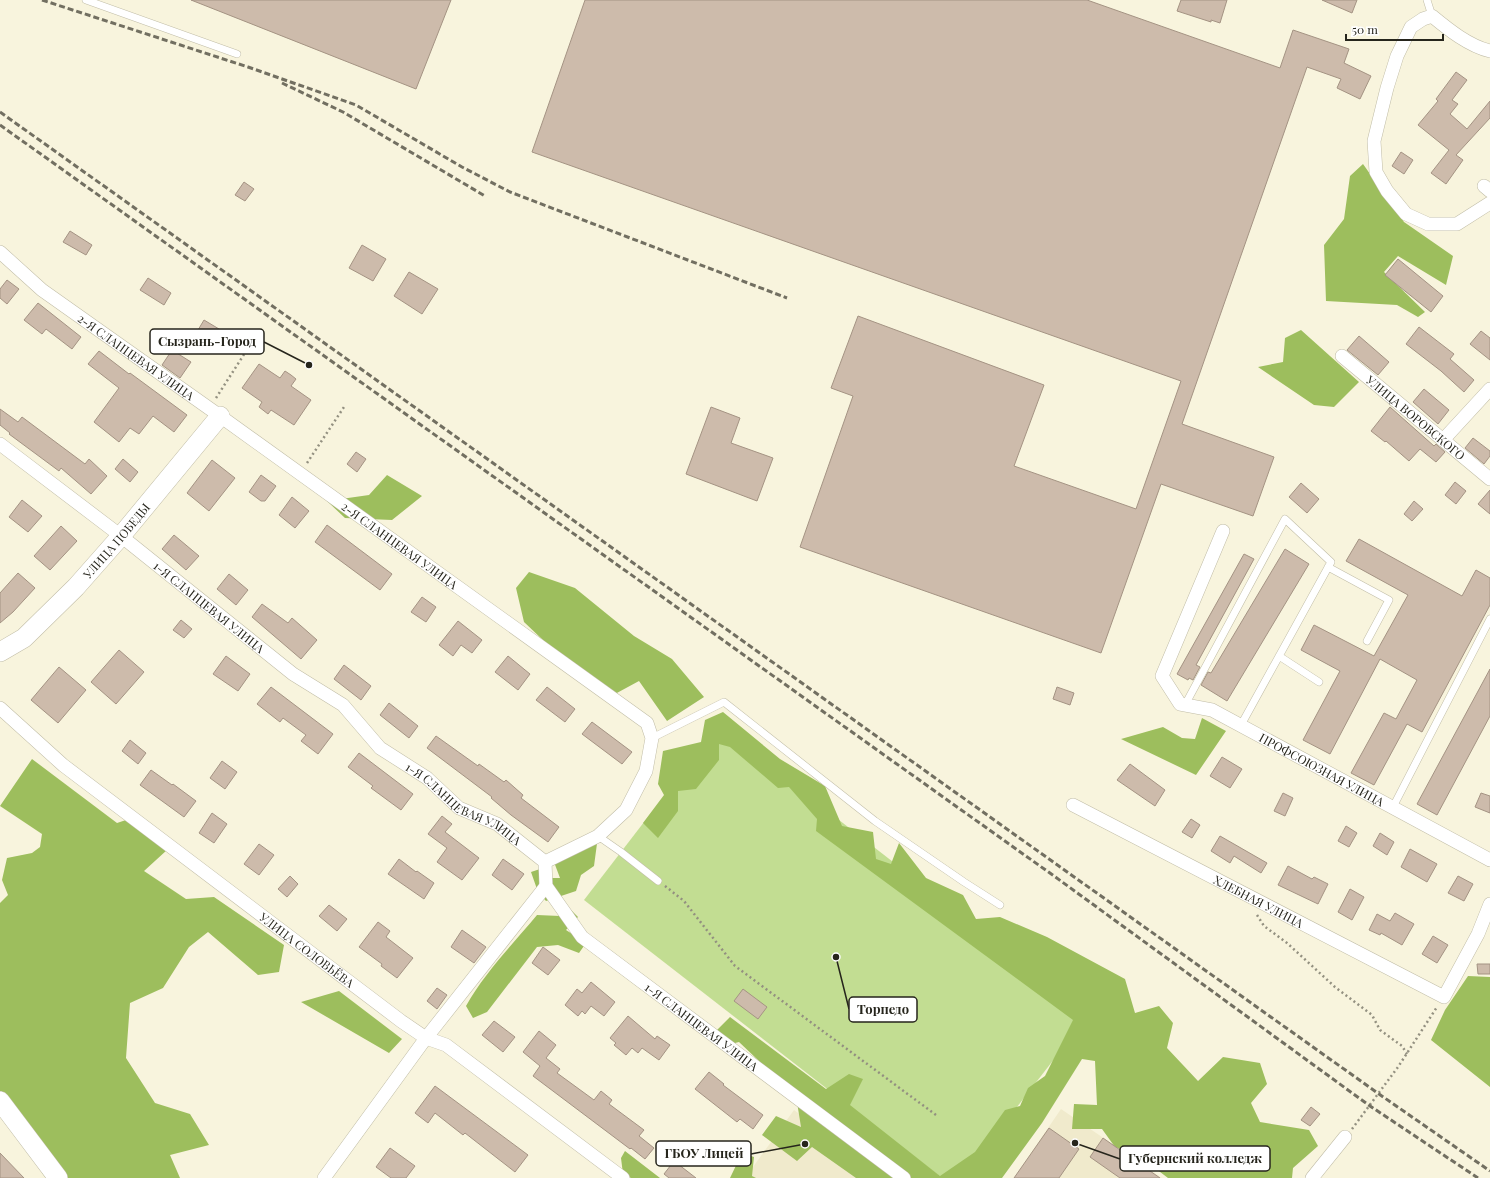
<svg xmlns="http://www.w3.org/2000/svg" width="1490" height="1178" font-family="'Playfair Display',serif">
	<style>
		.built { fill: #f0eacc }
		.green { fill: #c2dd92 }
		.forest { fill: #9dbe5d }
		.building { fill: #cdbbab; stroke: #a49383 }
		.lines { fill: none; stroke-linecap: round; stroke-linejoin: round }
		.lane-casing { stroke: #c1bda7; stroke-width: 8 }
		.street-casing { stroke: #c1bda7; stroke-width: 14 }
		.secondary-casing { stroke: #c1bda7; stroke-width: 20 }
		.path { stroke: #939080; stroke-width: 2.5; stroke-dasharray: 2 3; stroke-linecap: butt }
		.lane { stroke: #fff; stroke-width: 7 }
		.street { stroke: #fff; stroke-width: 13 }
		.secondary { stroke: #fff; stroke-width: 19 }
		.rail { stroke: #726f61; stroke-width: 3; stroke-dasharray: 6 3; stroke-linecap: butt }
		.labels { text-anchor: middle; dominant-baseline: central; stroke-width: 3; stroke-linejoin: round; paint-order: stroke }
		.street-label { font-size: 12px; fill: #26251c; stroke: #fff }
		.leader { fill: none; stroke: #26251c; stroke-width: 1.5 }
		.callout-dot { fill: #26251c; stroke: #fff; stroke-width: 1.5 }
		.callout { fill: #fff; stroke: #26251c; stroke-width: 1.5 }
		.callout-label { font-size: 13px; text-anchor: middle; font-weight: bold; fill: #26251c }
	</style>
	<rect width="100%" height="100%" fill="#f8f4dd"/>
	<!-- built -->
	<path class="built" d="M1061 1109 1162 1178H1014Z
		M794 1110 885 1178H745Z"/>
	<!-- green -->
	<path class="green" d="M718 726 1089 1014 962 1178H942L584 900Z"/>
	<!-- forest -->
	<path class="forest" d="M1363 164 1404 222 1453 256 1446 285 1398 256 1384 272 1425 312 1418 317 1397 305 1326 301 1324 245 1344 219 1350 176Z
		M1301 330 1359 382 1334 407 1314 405 1258 367 1283 362 1285 338Z
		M387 475 422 496 392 520 345 518 327 501 369 495Z
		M529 572 575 588 634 636 672 659 704 697 667 721 639 681 615 694 564 660 524 622 516 588Z
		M723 712 780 759 825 786 842 826 873 832 876 859 891 864 899 843 926 878 963 895 976 919 1000 917 1047 937 1125 979 1135 1013 1159 1006 1173 1023 1167 1048 1198 1081 1223 1057 1260 1063 1267 1084 1251 1103 1260 1122 1309 1130 1318 1146 1293 1168 1292 1178H1168L1139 1156 1115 1147 1102 1129H1072L1074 1104 1097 1105 1095 1061 1082 1059 1042 1123 1002 1178H856L812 1147 797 1161 762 1135 776 1116 801 1127 796 1096 739 1042 723 1046 717 1030 730 1017 826 1089 849 1074 863 1079 850 1105 940 1176 975 1152 1005 1110 1020 1106 1028 1088 1045 1076 1073 1020 816 831 817 819 789 787 778 788 730 747 719 744V760L696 789 678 791V811L658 838 643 823 664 795 658 784 663 751 701 742 705 720Z
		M1202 718 1226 731 1196 775 1121 739 1163 727 1182 738 1195 739Z
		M32 759 117 823 132 818 167 850 144 871 186 899 214 897 284 945 279 972 258 975 208 932 189 947 163 988 130 1003 126 1058 155 1103 190 1114 209 1145 170 1155 180 1178H46L42 1173V1156L0 1106V903L8 895 2 880 7 858 32 853 40 847 42 834 0 806Z
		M598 836 594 866 581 875 576 891 546 901 538 892 531 872 540 869 549 878H560L554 862Z
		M570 909 578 917 566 930 586 943 579 953 558 945 537 947 487 1012 473 1018 466 1006C485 972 513 944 537 915L560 916Z
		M1468 976 1490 977V1087L1431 1040 1445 1010Z
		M339 991 402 1039 389 1053 301 1002Z
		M625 1151 660 1178H631L623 1174 621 1158Z
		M742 1153 754 1157 752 1176 756 1178H730Z"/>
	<!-- building -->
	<path class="building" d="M191 0H451L416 89Z
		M585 0H1087L1280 68 1293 30 1349 49 1344 63 1371 76 1360 99 1337 88 1341 79 1307 67 1182 424 1274 457 1253 516 1161 484 1101 653 800 547 853 396 831 388 858 316 1044 385 1014 466 1136 509 1181 381 532 152Z
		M1181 0H1227L1220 23 1211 20V22L1177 11Z
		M1322 0H1357L1352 13Z
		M1456 72 1467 80 1452 100 1458 104 1450 114 1467 129 1490 101V118L1456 155 1463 160 1446 184 1431 173 1449 150 1418 125 1438 101 1436 99Z
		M1401 152 1413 160 1404 174 1392 166Z
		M244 182 254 189 245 201 235 195Z
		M70 231 92 245 86 255 63 242Z
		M362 245 386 259 373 281 349 268Z
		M1398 259 1443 296 1431 312 1385 275Z
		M409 272 438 289 422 314 394 296Z
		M148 278 171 293 164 305 140 290Z
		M7 280 19 289 7 304 0 298V289Z
		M38 303 81 337 72 349 46 329 42 334 24 320Z
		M204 320 234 338 225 353 195 335Z
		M1419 327 1454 354 1450 359 1474 380 1464 392 1441 371 1406 344Z
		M1481 331 1490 338V360L1470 344Z
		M1359 336 1389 362 1378 375 1347 350Z
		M172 350 191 362 180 378 162 365Z
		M99 351 129 374 130 373 187 415 174 432 153 416 139 434 130 428 119 442 94 422 119 388 88 364Z
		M259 364 280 378 285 371 291 375 296 379 291 386 311 400 294 425 271 410 268 414 259 407 262 402 242 388Z
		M1424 389 1449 410 1438 424 1413 402Z
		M711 407 740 418 731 443 773 458 757 501 686 474Z
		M1390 407 1434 446 1436 444 1445 452 1436 462 1420 449 1409 461 1386 441 1385 442 1371 431Z
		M0 409 18 422 22 417 85 464 89 459 107 476 91 494 61 468 59 471 9 434 10 433 0 425Z
		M1473 438 1490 451V456L1484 464 1465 448Z
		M356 452 366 459 357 472 347 464Z
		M123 459 138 472 130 482 115 469Z
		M212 460 235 478 209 511 187 493Z
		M261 475 276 486 265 501H261L249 492Z
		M1455 482 1466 491 1456 504 1445 495Z
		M1301 483 1319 499 1307 513 1289 497Z
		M1490 490V514L1478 504Z
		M292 497 309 511 295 528 279 515Z
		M22 500 42 516 28 532 9 517Z
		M1414 501 1423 509 1412 521 1404 514Z
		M327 525 392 574 380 590 315 542Z
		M61 526 77 541 50 570 34 556Z
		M174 535 199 556 186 570 162 549Z
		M1359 539 1462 596 1476 570 1490 578V605L1422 732 1407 724 1374 785 1351 773 1384 713 1396 719 1417 680 1380 659 1330 754 1303 740 1340 671 1301 650 1314 625 1374 656 1408 595 1346 561Z
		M1285 549 1309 564 1227 701 1201 685 1208 672 1211 673Z
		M1244 554 1254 559 1196 665 1200 667 1193 680 1189 678 1188 680 1177 674Z
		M18 573 35 588 13 612 0 623V593Z
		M229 574 248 590 236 605 217 589Z
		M422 597 436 607 426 622 411 612Z
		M262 604 288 623 292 618 317 640 301 659 252 617Z
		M181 620 192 629 184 638 173 630Z
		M458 621 482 640 472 653 461 645 453 656 439 645Z
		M119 650 144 672 116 704 91 682Z
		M226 656 250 674 238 691 213 674Z
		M508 656 530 674 518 690 495 672Z
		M344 665 371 686 361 700 334 679Z
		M59 667 86 690 58 723 31 700Z
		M1490 669V716L1437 815 1417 804Z
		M271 687 333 734 318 754 301 741 306 735 283 718 280 722 257 704Z
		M547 687 575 709 565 722 536 700Z
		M1057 687 1074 693 1070 705 1053 699Z
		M389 703 418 726 409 738 380 715Z
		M592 722 632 752 622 764 582 734Z
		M436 736 478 766 479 764 504 782 506 780 523 795 521 798 559 827 548 842 511 815 491 798 492 797 427 748Z
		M130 740 146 753 138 764 122 751Z
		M359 753 413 794 401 810 371 788 373 786 348 767Z
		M1222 757 1242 769 1230 788 1210 776Z
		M222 761 237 772 225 789 210 778Z
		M1130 764 1165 790 1155 806 1117 780Z
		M151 770 172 785 173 784 196 801 184 817 140 785Z
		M1283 793 1293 798 1285 816 1274 811Z
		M1481 793 1490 796V813L1475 807Z
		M212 813 227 824 214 843 199 833Z
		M442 816 452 824 445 832 479 858 462 880 437 862 447 848 428 834Z
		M1191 819 1200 825 1192 838 1182 832Z
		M1346 826 1357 833 1349 847 1338 841Z
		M1380 833 1394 842 1387 855 1373 846Z
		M1220 836 1267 863 1261 873 1234 856 1230 863 1211 851Z
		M259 844 274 855 259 875 244 864Z
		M1410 849 1437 864 1427 882 1401 867Z
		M399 859 416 872 417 871 434 883 424 899 388 874Z
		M503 859 524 874 512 890 492 875Z
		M1288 866 1312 879 1314 877 1328 884 1318 904 1278 885Z
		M290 876 298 884 287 897 278 889Z
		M1458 876 1473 884 1464 901 1448 893Z
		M1350 889 1364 897 1352 920 1338 912Z
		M329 905 347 919 337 931 319 916Z
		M1395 913 1414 924 1402 945 1381 933 1380 935 1369 930 1377 914 1390 921Z
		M378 922 390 931 386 937 413 958 397 978 381 966 382 964 359 947Z
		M462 930 486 947 474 963 451 947Z
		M1433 936 1448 945 1437 963 1422 954Z
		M543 947 560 960 548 975 532 963Z
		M1477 964H1490V974H1478Z
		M591 982 615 1002 604 1016 591 1006 585 1014 582 1011 578 1016 565 1005 577 989 582 993Z
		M437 988 447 995 437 1009 427 1001Z
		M743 989 767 1007 758 1019 734 1001Z
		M628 1016 655 1039 657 1036 670 1045 659 1060 642 1048 638 1053 632 1048 626 1055 614 1045 616 1043 610 1038Z
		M494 1021 515 1037 503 1052 482 1035Z
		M539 1031 556 1045 546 1058 560 1069 557 1073 594 1100 601 1091 612 1100 609 1104 644 1130 639 1136 654 1148 645 1159 631 1148 630 1149 533 1076 540 1066 523 1052Z
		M709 1072 724 1084 723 1085 763 1115 753 1129 740 1119 737 1122 695 1089Z
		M435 1086 528 1155 515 1172 465 1133 463 1135 435 1113 428 1123 415 1113Z
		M1311 1107 1320 1114 1310 1126 1301 1120Z
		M1049 1128 1079 1149 1059 1178H1014Z
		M1103 1138 1160 1178H1120L1090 1157Z
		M390 1148 415 1166 406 1178H391L376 1167Z
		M0 1153 24 1178H0Z
		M674 1161 696 1178H669L664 1174Z"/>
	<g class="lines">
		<defs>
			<path id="lane" d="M86 0 237 54
				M1427 0 1432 16
				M1328 567 1389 600 1367 641
				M1279 656 1319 682
				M1185 705 1285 519 1331 562 1241 725
				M652 738 724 702 875 821 964 882 1000 905
				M1393 807 1490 619
				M598 836 621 852 658 881"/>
			<g id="street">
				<path d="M1490 51C1469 46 1449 30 1432 16L1423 19 1411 27 1397 56 1387 88 1374 141 1376 172 1387 191 1406 214 1428 224H1457L1490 203"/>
				<path d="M1484 186 1490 191"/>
				<path id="s1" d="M0 252 42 290 220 416 647 723 652 738 646 771 626 810 598 836 545 862"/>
				<path id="s2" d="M1342 356 1490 479"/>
				<path d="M1443 440 1490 389"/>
				<path id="s3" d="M0 444 121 536 293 674 343 705 380 748 427 778 459 808 497 824 545 862 546 886 582 937 904 1178"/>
				<path id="s4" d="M1223 531 1162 676 1180 704 1212 710 1490 860"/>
				<path id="s5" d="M0 708 63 765 401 1021 426 1038 446 1045 623 1178"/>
				<path id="s6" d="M1073 805 1444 997 1478 934 1490 904"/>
				<path d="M324 1178 426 1038 546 886"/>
				<path d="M1312 1178 1345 1137"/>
			</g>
			<g id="secondary">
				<path id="s7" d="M0 652 24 638 76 587 121 536 220 416"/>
				<path d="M0 1101 58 1178"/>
			</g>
		</defs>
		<!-- lane casing -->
		<use href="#lane" class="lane-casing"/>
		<!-- street casing -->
		<use href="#street" class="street-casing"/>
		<!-- secondary casing -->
		<use href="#secondary" class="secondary-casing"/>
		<!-- path -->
		<path class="path" d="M216 398 252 342
			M307 463 344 407
			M665 886 684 901 735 966 936 1115
			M1257 915 1264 926 1287 943 1335 987 1372 1015 1380 1030 1402 1046 1407 1054
			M1352 1129 1398 1067 1437 1007"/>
		<!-- lane -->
		<use href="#lane" class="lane"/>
		<!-- street -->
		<use href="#street" class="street"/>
		<!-- secondary -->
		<use href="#secondary" class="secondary"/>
		<!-- rail -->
		<path class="rail" d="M42 0 248 67 356 105 462 167 510 192 787 298
			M282 83 343 112 485 196
			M0 112 1379 1094 1490 1171
			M0 125 1054 876 1370 1106 1478 1178"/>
	</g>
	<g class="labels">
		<!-- street labels -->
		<g class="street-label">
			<text stroke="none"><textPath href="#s1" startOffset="172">2-Я СЛАНЦЕВАЯ УЛИЦА</textPath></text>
			<text stroke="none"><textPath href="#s2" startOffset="96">УЛИЦА ВОРОВСКОГО</textPath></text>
			<text stroke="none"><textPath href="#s7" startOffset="162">УЛИЦА ПОБЕДЫ</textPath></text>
			<text stroke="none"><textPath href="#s1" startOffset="496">2-Я СЛАНЦЕВАЯ УЛИЦА</textPath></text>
			<text stroke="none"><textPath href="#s3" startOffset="265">1-Я СЛАНЦЕВАЯ УЛИЦА</textPath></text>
			<text stroke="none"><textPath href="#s4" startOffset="348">ПРОФСОЮЗНАЯ УЛИЦА</textPath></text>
			<text stroke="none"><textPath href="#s3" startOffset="589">1-Я СЛАНЦЕВАЯ УЛИЦА</textPath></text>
			<text stroke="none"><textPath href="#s6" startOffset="209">ХЛЕБНАЯ УЛИЦА</textPath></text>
			<text stroke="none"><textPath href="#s5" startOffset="391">УЛИЦА СОЛОВЬЁВА</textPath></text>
			<text stroke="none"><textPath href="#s3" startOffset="926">1-Я СЛАНЦЕВАЯ УЛИЦА</textPath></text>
		</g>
	</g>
	<!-- callouts -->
	<path class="leader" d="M309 365L264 342M836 957L849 1009M805 1144L751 1154M1075 1143L1120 1159"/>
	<g class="callout-dot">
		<circle cx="309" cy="365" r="4"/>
		<circle cx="836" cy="957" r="4"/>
		<circle cx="805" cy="1144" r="4"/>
		<circle cx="1075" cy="1143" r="4"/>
	</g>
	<g class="callout">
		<rect x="150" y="329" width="114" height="25" rx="4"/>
		<rect x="849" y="997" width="68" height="25" rx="4"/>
		<rect x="656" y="1141" width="95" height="25" rx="4"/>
		<rect x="1120" y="1146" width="150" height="25" rx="4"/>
	</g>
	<g class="callout-label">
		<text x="207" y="346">Сызрань-Город</text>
		<text x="883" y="1014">Торпедо</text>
		<text x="704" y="1158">ГБОУ Лицей</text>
		<text x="1195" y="1163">Губернский колледж</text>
	</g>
	<!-- scale -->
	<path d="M1346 34v6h97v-6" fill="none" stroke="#26251c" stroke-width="2"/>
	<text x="1352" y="34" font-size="12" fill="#26251c" stroke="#ffffff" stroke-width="3" paint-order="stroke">50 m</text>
</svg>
